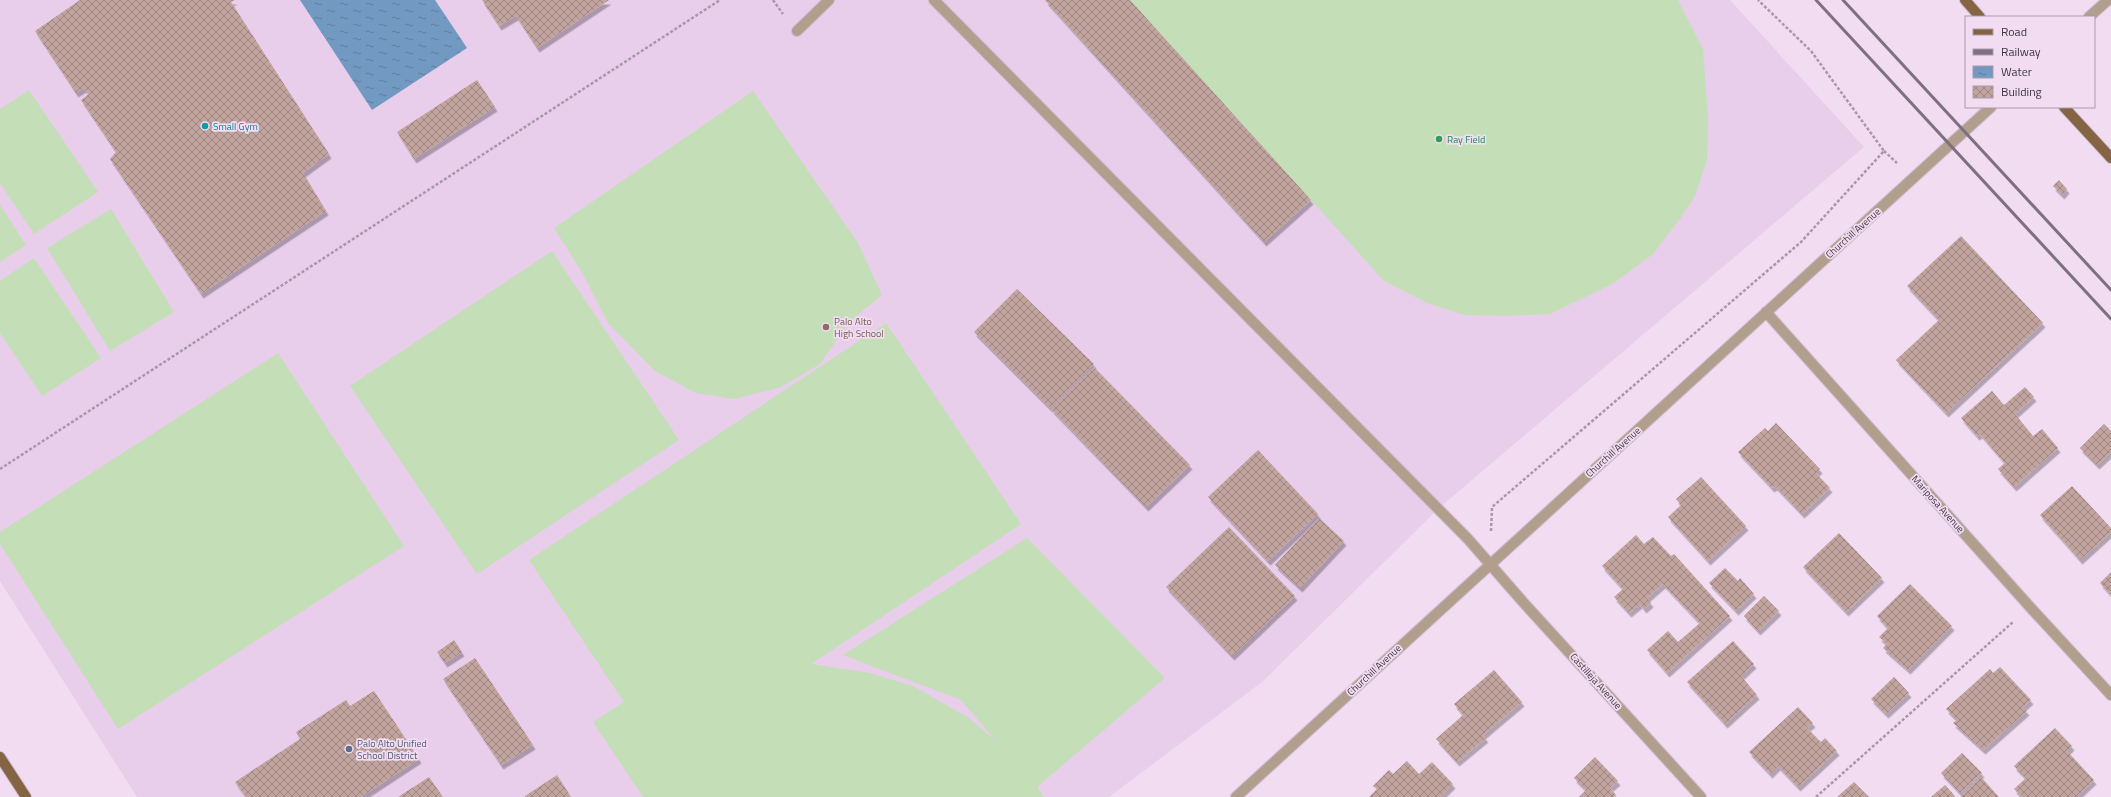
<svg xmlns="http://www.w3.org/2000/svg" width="2111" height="797" font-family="'Titillium Web',sans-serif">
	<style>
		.built { fill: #e8ceea }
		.pitch { fill: #c4deb8 }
		.water { fill: url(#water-ripples) }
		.building { fill: url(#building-cross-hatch); filter: url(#shadow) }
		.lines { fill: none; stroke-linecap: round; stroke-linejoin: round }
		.minor-casing { stroke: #cdbbce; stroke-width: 12 }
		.major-casing { stroke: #cdbbce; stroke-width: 12 }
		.path { stroke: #a798a8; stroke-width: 2.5; stroke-dasharray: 3 2; stroke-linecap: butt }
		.minor { stroke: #b19e8d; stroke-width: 10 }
		.major { stroke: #856444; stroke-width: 10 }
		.rail { stroke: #7e717f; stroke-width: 3 }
		.culture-dot { fill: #0f9aa8; stroke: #f1dcf2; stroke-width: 1.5 }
		.leisure-dot { fill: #2e9e5b; stroke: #f1dcf2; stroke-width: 1.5 }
		.education-dot { fill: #8d6e63; stroke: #f1dcf2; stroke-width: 1.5 }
		.service-dot { fill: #5c6f8a; stroke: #f1dcf2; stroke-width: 1.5 }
		.labels { text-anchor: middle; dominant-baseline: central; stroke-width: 3.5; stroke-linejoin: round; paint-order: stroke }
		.culture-label { font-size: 10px; fill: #0d838f; stroke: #f1dcf2; text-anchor: start }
		.leisure-label { font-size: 10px; fill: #27864d; stroke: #f1dcf2; text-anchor: start }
		.street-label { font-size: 10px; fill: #3f3740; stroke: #f1dcf2 }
		.education-label { font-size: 10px; fill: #785e54; stroke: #f1dcf2; text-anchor: start }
		.service-label { font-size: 10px; fill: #4e5e75; stroke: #f1dcf2; text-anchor: start }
	</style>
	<defs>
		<pattern id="water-ripples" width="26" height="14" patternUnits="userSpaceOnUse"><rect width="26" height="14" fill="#7299c1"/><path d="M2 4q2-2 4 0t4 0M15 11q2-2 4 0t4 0" fill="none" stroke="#5f7e9e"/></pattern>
		<pattern id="building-cross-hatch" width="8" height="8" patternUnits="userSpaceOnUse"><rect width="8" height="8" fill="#c2a49f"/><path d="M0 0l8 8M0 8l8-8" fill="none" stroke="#9f8683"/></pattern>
		<filter id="shadow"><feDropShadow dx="2.5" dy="4.5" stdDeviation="0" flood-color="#0004"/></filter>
	</defs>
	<rect width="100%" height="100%" fill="#f1dcf2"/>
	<!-- built -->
	<path class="built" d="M0 0H1730L1864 147 1439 508 1262 682 1109 797H137L0 581Z"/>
	<!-- pitch -->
	<path class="pitch" d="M1045 0H1678L1703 49 1708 119 1707 160 1695 196 1679 220 1653 254 1614 283 1550 314 1507 316 1465 315 1427 303 1384 281 1311 200 1264 242Z
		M29 90 98 192 34 234 0 183V109Z
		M753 91 858 243 882 295 850 321 820 364 781 387 734 399 696 393 655 371 608 323 583 274 554 228Z
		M0 205 26 245 0 262Z
		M111 209 174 312 110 351 47 248Z
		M552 251 679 440 477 574 350 386Z
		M34 258 101 358 42 396 0 333V281Z
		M886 323 1021 524 811 664 870 673 913 686 969 718 996 741 961 700 843 655 1027 538 1165 678 1037 787 1044 797H643L593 722 624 702 529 560Z
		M278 353 404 546 118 729 0 544V532Z"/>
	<!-- water -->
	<path class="water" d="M300 0H435L467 48 372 110Z"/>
	<!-- building -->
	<path class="building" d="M80 0H235L231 2 329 154 303 173 326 211 201 294 110 159 116 152 81 100 89 94 84 88 76 93 35 31Z
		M482 0H609L537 48 516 16 499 26Z
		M1045 0H1130L1311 200 1264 242Z
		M477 80 495 107 414 159 397 132Z
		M2059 180 2067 189 2062 195 2053 186Z
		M1961 236 2043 323 1946 413 1896 360 1939 320 1907 286Z
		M1017 289 1094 364 1050 408 974 332Z
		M1094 367 1190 465 1146 507 1051 409Z
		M2025 387 2034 397 2015 414 2033 436 2042 429 2058 448 2014 487 1998 469 2005 463 1980 434 1977 436 1961 418 1992 391 2004 405Z
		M1776 423 1820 469 1816 473 1830 488 1802 514 1775 486 1772 488 1738 452 1765 428 1768 431Z
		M2104 424 2111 431V452L2097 465 2080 448Z
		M1258 450 1318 514 1268 561 1208 497Z
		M1701 477 1746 526 1708 561 1668 517 1681 505 1676 499Z
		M2072 486 2111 528V532L2080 560 2040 515Z
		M1319 518 1344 541 1300 588 1275 565Z
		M1229 527 1295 596 1232 656 1166 587Z
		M1839 533 1882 578 1846 612 1803 567Z
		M1636 535 1644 544 1653 537 1671 556 1674 554 1730 616 1667 673 1647 650 1668 631 1678 642 1700 623 1663 584 1647 598 1651 603 1644 609 1640 604 1629 613 1614 597 1623 589 1602 566Z
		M1725 568 1738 581 1740 578 1754 594 1736 611 1709 583Z
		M2111 572V595L2100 583Z
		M1910 584 1952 626 1908 670 1883 648 1887 644 1879 637 1888 628 1877 616Z
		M1764 596 1779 611 1758 631 1744 616Z
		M454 640 462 652 445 663 437 652Z
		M1733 641 1754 664 1741 676 1757 695 1725 724 1687 682Z
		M475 658 533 745 501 765 443 679Z
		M2000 667 2031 700 2023 707 2027 711 1983 750 1953 723 1957 720 1946 709 1990 669 1993 673Z
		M1494 670 1522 702 1483 735 1486 738 1457 762 1436 739 1463 715 1454 704Z
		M1894 677 1909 693 1886 714 1871 699Z
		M374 691 419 759 361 797H246L235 782 300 739 296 732 346 700 350 706Z
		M1798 707 1813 723 1807 728 1821 742 1825 738 1837 751 1798 787 1778 766 1770 774 1749 752Z
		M2055 728 2072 746 2067 751 2094 780 2076 797H2022L2014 789 2026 778 2014 766Z
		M1962 753 1982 773 1960 793 1941 773Z
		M1595 757 1618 781 1610 788 1616 795 1613 797H1579L1586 790 1574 778Z
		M1407 761 1419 774 1432 762 1453 784 1440 797H1369L1377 789 1373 786 1389 770 1393 774Z
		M557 775 571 797H525V796Z
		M429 777 443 797H398Z
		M1981 777 1999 797H1961V796Z
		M1854 782 1869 797H1837Z
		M1945 785 1955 796 1954 797H1931Z"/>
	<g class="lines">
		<defs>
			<path id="minor" d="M934 0 1468 539 1523 602 1701 797
				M2089 17 2108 0
				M797 31 829 0
				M1766 312 2030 607 2111 695
				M1236 797 1991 107"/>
			<path id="major" d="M1965 0 1980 17
				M2064 107 2111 158
				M0 757 26 797"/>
		</defs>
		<!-- minor casing -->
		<use href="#minor" class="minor-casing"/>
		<!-- major casing -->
		<use href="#major" class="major-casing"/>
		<!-- path -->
		<path class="path" d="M773 0 783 14
			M1884 151 1897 163
			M0 469 720 0
			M1491 531 1492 507 1801 242 1884 151 1811 51 1758 0
			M1816 797 2013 622"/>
		<!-- minor -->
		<use href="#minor" class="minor"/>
		<!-- major -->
		<use href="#major" class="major"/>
		<!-- rail -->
		<path class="rail" d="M1816 0 2111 319
			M1843 0 2111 290"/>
	</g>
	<!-- markers -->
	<circle class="culture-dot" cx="205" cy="126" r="4"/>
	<circle class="leisure-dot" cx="1439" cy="139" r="4"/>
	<circle class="education-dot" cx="826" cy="327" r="4"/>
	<circle class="service-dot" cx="349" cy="749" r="4"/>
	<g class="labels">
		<!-- culture labels -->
		<g class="culture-label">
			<text x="213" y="126">Small Gym</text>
		</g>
		<!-- leisure labels -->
		<g class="leisure-label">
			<text x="1447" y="139">Ray Field</text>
		</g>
		<!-- street labels -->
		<g class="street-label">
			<text transform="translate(1853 233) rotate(-42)">Churchill Avenue</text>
			<text transform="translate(1613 452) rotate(-42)">Churchill Avenue</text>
			<text transform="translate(1938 504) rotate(48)">Mariposa Avenue</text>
			<text transform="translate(1374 670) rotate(-43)">Churchill Avenue</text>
			<text transform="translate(1596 681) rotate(48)">Castilleja Avenue</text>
		</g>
		<!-- education labels -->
		<g class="education-label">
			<text x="834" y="321">Palo Alto<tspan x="834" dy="12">High School</tspan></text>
		</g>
		<!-- service labels -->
		<g class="service-label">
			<text x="357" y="743">Palo Alto Unified<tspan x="357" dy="12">School District</tspan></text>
		</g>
	</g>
	<!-- legend -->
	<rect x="1965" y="16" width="130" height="92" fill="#f1dcf2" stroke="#aa9aab"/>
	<rect x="1973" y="29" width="20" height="6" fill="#856444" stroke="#aa9aab"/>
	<text x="2001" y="36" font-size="12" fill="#3f3740">Road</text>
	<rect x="1973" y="49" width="20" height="6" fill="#7e717f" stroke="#aa9aab"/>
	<text x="2001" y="56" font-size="12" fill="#3f3740">Railway</text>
	<rect x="1973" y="66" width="20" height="12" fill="url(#water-ripples)" stroke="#aa9aab"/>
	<text x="2001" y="76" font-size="12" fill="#3f3740">Water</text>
	<rect x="1973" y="86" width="20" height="12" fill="url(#building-cross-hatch)" stroke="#aa9aab"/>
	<text x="2001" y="96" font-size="12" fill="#3f3740">Building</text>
</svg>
